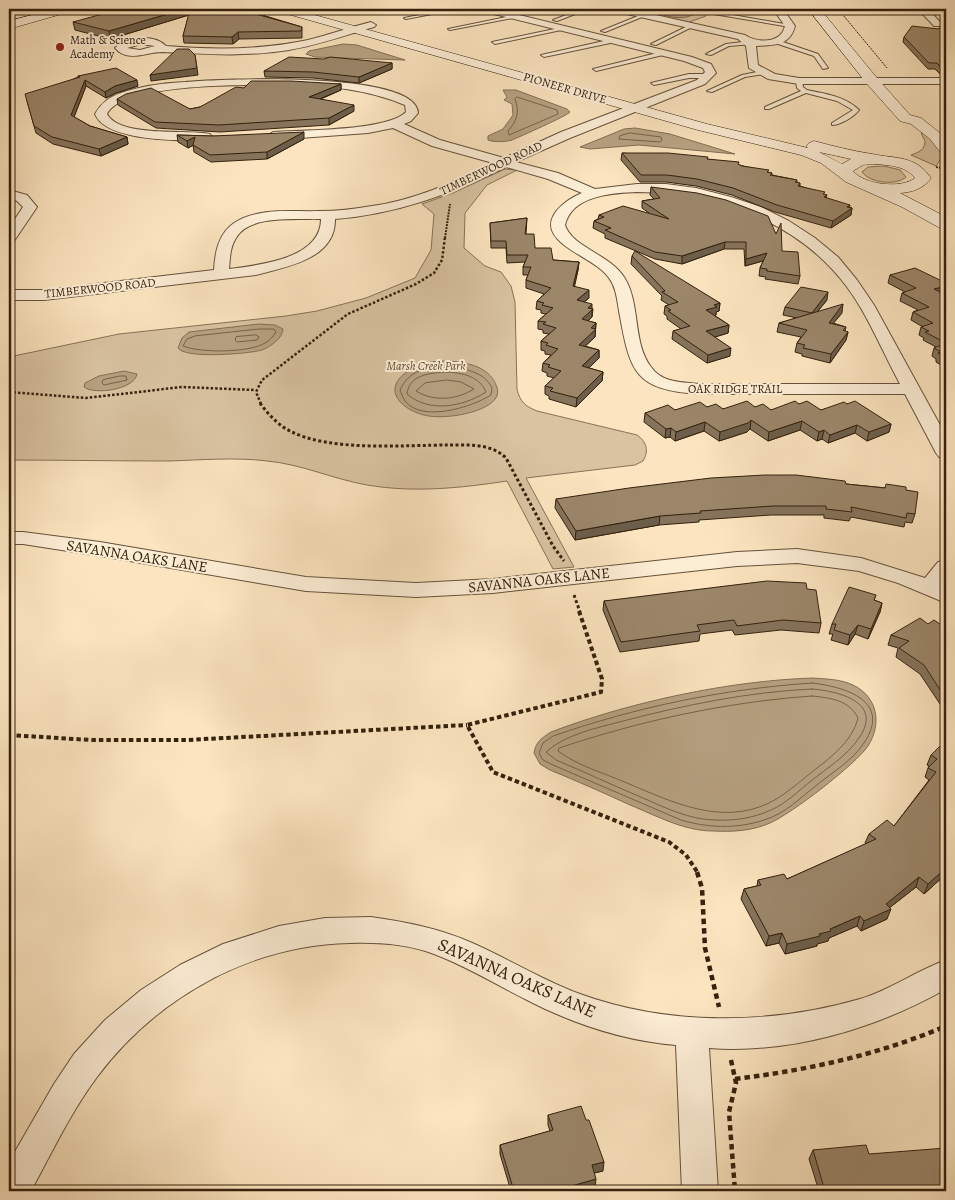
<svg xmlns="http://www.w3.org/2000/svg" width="955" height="1200" font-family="Alegreya,serif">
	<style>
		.green { fill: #d9c3a1; stroke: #867257 }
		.water { fill: #b7a282; stroke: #836e53 }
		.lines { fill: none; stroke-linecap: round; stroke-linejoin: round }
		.shore { stroke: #766248; stroke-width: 1 }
		.lane-casing { stroke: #66523a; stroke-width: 2 }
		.street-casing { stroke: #66523a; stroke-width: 2 }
		.secondary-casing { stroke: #34210d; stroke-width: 1 }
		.path-far5 { stroke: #34210d; stroke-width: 1; stroke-dasharray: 2 1; stroke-linecap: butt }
		.path-far4 { stroke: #34210d; stroke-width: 2; stroke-dasharray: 2 1; stroke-linecap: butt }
		.path-far3 { stroke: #34210d; stroke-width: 2.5; stroke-dasharray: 2.5 2; stroke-linecap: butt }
		.path-far2 { stroke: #34210d; stroke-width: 3; stroke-dasharray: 3 2.5; stroke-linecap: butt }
		.path-far1 { stroke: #34210d; stroke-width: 4; stroke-dasharray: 4.5 3; stroke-linecap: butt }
		.path { stroke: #34210d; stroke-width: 4.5; stroke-dasharray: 5.5 4; stroke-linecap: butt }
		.lane { fill: #fcedd5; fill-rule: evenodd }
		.street { fill: #fcedd5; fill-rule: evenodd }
		.secondary { fill: #fcedd5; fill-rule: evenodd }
		.wall { fill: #85735b; stroke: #34210d }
		.shaded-wall { fill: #6c5e4a; stroke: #34210d }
		.building { fill: #9b866a; stroke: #34210d }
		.poi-dot { fill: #8f2418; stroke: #fcedd5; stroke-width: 2 }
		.labels { text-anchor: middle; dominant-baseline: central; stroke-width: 4; stroke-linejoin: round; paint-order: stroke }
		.far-poi-label { font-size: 12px; fill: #34210d; stroke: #fcedd5; text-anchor: start }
		.far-street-label { font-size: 12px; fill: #34210d; stroke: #fcedd5 }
		.far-park-label { font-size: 12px; font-style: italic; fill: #5d4a32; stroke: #fcedd5 }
		.street-label { font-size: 15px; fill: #34210d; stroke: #fcedd5 }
		.near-street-label { font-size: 18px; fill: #34210d; stroke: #fcedd5 }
	</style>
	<rect width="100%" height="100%" fill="#fbe4bf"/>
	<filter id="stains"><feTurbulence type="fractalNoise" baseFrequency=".004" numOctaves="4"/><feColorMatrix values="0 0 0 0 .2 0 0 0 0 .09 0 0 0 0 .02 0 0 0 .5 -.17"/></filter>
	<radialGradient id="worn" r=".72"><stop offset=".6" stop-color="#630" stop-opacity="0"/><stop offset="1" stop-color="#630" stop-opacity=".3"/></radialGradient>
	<!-- green -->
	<path class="green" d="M618 9H704L706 16 684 24Z
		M921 133H925L942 152 940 160 936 166 911 155C919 152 925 150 925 141Z
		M884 166 900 170 906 177C896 186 870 183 862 172L868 167Z
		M505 169 517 170 487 185 465 213 464 248 485 266 501 272 511 286 515 302 517 389C520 402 525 406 537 411L637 435C647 442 649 451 643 461L635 465 526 478 574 567 553 569 507 481C461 488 414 493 367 485 333 479 301 464 267 461 235 457 201 460 169 461 115 461 62 460 9 460V357L119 334 286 316 317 311 366 298 415 278 431 250 434 214 422 204 453 193Z"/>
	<!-- water -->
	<path class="water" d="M654 9H689L695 11V13C685 22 663 16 653 11Z
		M343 44 357 45 405 60 315 57 306 54 309 51Z
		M503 90H516L567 109 570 112C567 116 519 137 512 140 505 142 498 142 491 141L488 140V136L503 129 513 115 512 104 504 100 507 97Z
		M635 128 670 134 735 154 639 145 590 149 580 147 624 129Z
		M259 324 275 325 283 329C283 338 270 347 262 350 248 354 185 359 178 348L182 338 189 332Z
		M447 361C465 362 489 366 496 385 498 389 498 392 497 396 489 413 446 419 429 416 403 412 378 389 410 370 421 363 434 361 447 361Z
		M124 371 137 374C134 390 94 395 84 387L85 383 99 376Z
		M812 678C826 679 840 679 853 685 878 697 882 724 868 746 855 765 791 814 770 823 752 831 732 832 713 831 684 831 657 816 630 805 604 793 577 781 550 770L540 764 534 753C536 741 542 738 551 732 630 702 728 681 812 678Z"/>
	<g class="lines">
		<!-- shore -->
		<path class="shore" d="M517 97 557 110 558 114 509 135 508 131C517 121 520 112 515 99Z
			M630 133 661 137 662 140 660 142 619 139 620 136Z
			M259 329H274L276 332C273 336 270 341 265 343 249 353 200 353 183 346L187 339 195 336Z
			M256 335 259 337 257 340 237 342 235 340 236 337Z
			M447 366C463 368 485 372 492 388L491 395C472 407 422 423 405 401 403 398 401 393 400 390 409 370 427 367 447 366Z
			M447 372C463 373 479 376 486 392 463 407 429 413 407 394 409 374 431 373 447 372Z
			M120 376H126L127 380 104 385 102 383 103 380Z
			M447 380 461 382 474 389C456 400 434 402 416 391L425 383Z
			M812 683C846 687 892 701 864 743 853 760 833 772 818 784 801 797 785 814 764 820 737 829 708 828 681 820L553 765 543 760 539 753 543 743 553 736C637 707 723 689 812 683Z
			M812 689C838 691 884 702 859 738 847 756 827 768 811 781 798 791 787 803 771 810 754 818 734 821 716 820 690 820 666 808 643 798 614 786 585 772 556 760L546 752C566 734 597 728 623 721 685 705 748 692 812 689Z
			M812 696C831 698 849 700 858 718 852 742 831 757 812 772 798 783 785 795 769 803 721 826 672 802 627 783 604 773 578 766 558 751L559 748C640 721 726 702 812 696Z"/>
		<defs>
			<path id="lane" d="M450 9H458L406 19 404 18Z
				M582 9H588L557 21 553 20Z
				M710 11 790 25 792 26 790 27 708 13Z
				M643 14 647 15 605 32 601 31Z
				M516 15 518 17 450 30 448 29Z
				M690 25 694 26 656 45 651 44Z
				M564 27 566 29 495 44 492 42Z
				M613 39 615 42 544 57 541 55Z
				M777 40 818 54 828 68 823 69 814 56 775 43Z
				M751 41 753 44 729 46 711 55 706 54 726 44Z
				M665 51 667 54 596 71 593 69Z
				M762 71 764 74 745 77 712 92 707 91 742 75Z
				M689 74H709L712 76 709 78H689L654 85 651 83Z
				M799 79 802 81 803 87 807 90C825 94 845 96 859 110 854 117 840 125 832 125V123L853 110 837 101 806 93 769 109H765V107L801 91 797 88 796 81Z"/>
			<path id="street" d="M480 9H495L692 57 711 64 716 73 705 84 570 138 516 162 558 173 595 189 637 184H666L696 188 731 197 761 207 789 221 815 238 838 257 857 280 874 305 946 436V459L939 457 936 453 905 394H700C633 390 630 371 619 311 617 299 616 287 609 278 597 259 552 248 551 225 551 210 570 198 582 193L548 179 506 167C451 194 397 214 335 219 336 259 286 267 256 275L44 300H9V290H44L214 270C215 253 218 234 234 223 258 207 292 212 319 211 337 211 355 209 372 206 415 200 454 182 493 163L432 146 393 128 368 133 273 140 267 136 273 132C301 130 388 131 406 112L405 105C386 97 366 92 346 89 306 84 124 77 107 114 120 138 187 129 210 134L212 137 210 140 206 141C180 140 106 142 95 114 101 103 109 97 121 93 141 86 164 83 185 82 217 79 417 70 418 113L411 121 404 124 440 140 504 158 561 132 697 80 705 72 703 68 684 61 482 11ZM637 192C717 193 798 221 847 287 868 315 883 353 900 384H700C683 382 662 383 651 367 632 342 641 303 624 277 609 254 572 247 565 225 572 195 613 193 637 192ZM321 219C321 259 259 265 229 269 230 258 230 247 236 238 249 214 298 220 321 219Z
				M613 9H629L745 35C757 43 781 44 785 26L773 9H783L795 26C790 46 774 45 756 46L758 65 775 74 799 78H946V84H799L768 79 749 68 746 46 738 39 618 12Z
				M918 9H928L940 22V26H934Z
				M371 22 376 25 374 27C346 35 318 45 289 50 246 57 205 54 162 52 146 52 128 63 115 48 126 36 155 34 166 46 213 50 261 50 308 40 329 35 350 27 371 22ZM141 44 155 46 140 50 127 48Z
				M9 190 27 195 37 207 14 241 9 242V228L23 207 17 201 9 198Z
				M9 532H23L100 542 306 577 416 583 493 579 737 552 797 549 861 558 925 578 938 562 946 560V581L943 586 946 588V603L898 583 859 571 797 563 737 566 493 593 416 597 306 591 100 556 23 544H9Z
				M371 917C406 922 438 928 470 942 507 958 542 980 580 994 668 1026 770 1025 860 999 890 990 916 971 946 960V989C875 1029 791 1054 709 1048L718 1191H682L676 1045C624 1041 571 1023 525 999 495 984 466 966 434 954 408 944 377 942 350 943 250 945 157 997 97 1077 71 1112 52 1152 31 1191H9V1162L54 1084 74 1054 105 1020 141 990 180 965 223 944 279 926 325 918Z"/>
			<path id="secondary" d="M56 9H74L72 11 9 29V21Z
				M275 9H293L707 124 808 148 806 146 809 143 814 141C833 146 852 151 872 154 896 159 915 155 931 178 923 189 913 192 900 193L946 217V229L940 228 902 207 846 182 821 163 801 155 698 130 277 11ZM819 152 851 159 842 164ZM873 164C887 165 905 165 915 178 902 189 864 185 853 171L863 165Z
				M808 9H820L877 78 910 115 921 118 940 133 946 140V155L941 153 930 139 911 124 900 121 867 84Z"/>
		</defs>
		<!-- lane casing -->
		<use href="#lane" class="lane-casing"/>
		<!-- street casing -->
		<use href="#street" class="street-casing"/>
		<!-- secondary casing -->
		<use href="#secondary" class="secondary-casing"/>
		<!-- path-far5 -->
		<path class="path-far5" d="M256 9 266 12
			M349 9 354 11V14
			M838 9 887 68"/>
		<!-- path-far4 -->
		<path class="path-far4" d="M936 167 946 169
			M946 180V194
			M445 238 450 204"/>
		<!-- path-far3 -->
		<path class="path-far3" d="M9 392 86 398 182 387 255 390
			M261 404 256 392 262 380 348 314 416 284 434 273 442 260 445 237"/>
		<!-- path-far2 -->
		<path class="path-far2" d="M260 403C268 414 278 425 290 431 330 452 404 445 449 445 468 445 491 443 506 458L553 546 564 561
			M574 595 580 612"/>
		<!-- path-far1 -->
		<path class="path-far1" d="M579 611 602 679 601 692 467 725 493 772 669 842 686 855 698 873
			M9 735 91 740H187L467 725"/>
		<!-- path -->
		<path class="path" d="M697 872 702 888 705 948 719 1007
			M731 1060 736 1083 729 1112 735 1191
			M735 1079C808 1070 878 1055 946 1026"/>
		<!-- lane -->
		<use href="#lane" class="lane"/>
		<!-- street -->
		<use href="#street" class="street"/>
		<!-- secondary -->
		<use href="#secondary" class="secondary"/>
	</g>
	<!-- wall -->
	<path class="wall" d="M246 10 302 27V38L239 39 233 44 184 43 183 36 189 15 110 39 75 30 73 22Z
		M946 16V77L942 76 935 69H928L903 42 904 37 939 29Z
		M392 63V69L359 83 313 78 265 77 264 71Z
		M78 76 138 86 116 93 106 98 86 86 74 117 90 126 127 137 128 144 101 156 53 144 36 133 27 101 78 77Z
		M341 84V90L321 99 354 111 329 125 220 132 156 128 118 105 117 99 190 109 200 107 244 88Z
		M177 135 304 139 267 159 211 162 194 152 193 145 188 148 178 142Z
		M622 153 707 159 739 165 772 173V175L797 180V183H800V186L827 195 826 198 852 208 851 215 831 228 775 212 732 195 696 186 666 182H640L621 160Z
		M651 187 782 251 800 276 798 284 765 279 766 277 759 276 760 268 763 261 745 266 744 249H724L682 264 655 259 605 238V234L593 228 594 221 598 219 599 215 649 213 642 208V201L654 199 650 195Z
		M527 218 526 234 535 248 553 260 579 262 578 270 574 286 589 298 584 302 593 309 592 317 588 321 596 323 595 337 585 346 599 350V358L589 368 603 372 602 381 576 407 549 399V396L545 394V386L554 378 547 376V373L542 371 543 363 551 355 545 354V351L541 350V341L549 334 543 333V330L538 329V321L546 314 541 313V310L536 309 537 301 544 294 526 288V280L528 275H523V267L525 262 507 263 506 248H491L490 223Z
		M632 256 720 303 719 311 716 312V315H714L729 325 728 333 715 337 730 356 707 363 672 339 673 331 681 329 667 319V316L664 314 665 306 669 305 661 300 662 296 631 264Z
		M890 275 946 283V293L943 294 946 295V368L936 362V359L932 356 934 348 936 347 923 340 924 338 919 335 921 327H923L911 320 913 312 918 310 900 301 902 293 905 292 888 283Z
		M827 300 817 312 842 313 833 323 846 327 845 331 848 332 846 340 830 363 802 356V354L795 352 797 343 801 337 777 332 779 323 797 318 783 315 785 307Z
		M799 404 821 410 847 404 891 424 889 432 867 441 855 433 828 443 822 439 817 441 800 430 768 441 750 429 747 432 719 441 704 431 675 441 670 437 665 438 644 422 645 413 707 407 723 409 755 407 771 410Z
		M846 484 906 490 915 514 912 523 905 522 904 527 851 517 849 521 824 518V515H771L699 520V522L659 525 575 540 555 508 556 499Z
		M807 589 821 623 819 633 781 630 735 635 732 630 700 634 699 641 620 652 603 610 604 601Z
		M876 595 874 600 882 603 880 612 868 639 855 634 848 645 831 640 833 634H829L832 624Z
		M928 624 946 628V713L920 674 896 657 898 648 888 645 891 635Z
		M946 719V874L924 894 916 887 889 908 887 919 861 931 857 926 829 938 828 941 817 944V946L785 954 779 943 766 946 741 899 744 889 757 886 758 880 787 879 866 844 865 843 869 834 894 826 929 780 925 777 928 768 929 766 927 765 931 755 946 741Z
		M548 1115 603 1171 594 1173 595 1188 583 1191H511L500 1154V1145L550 1131 548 1125Z
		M813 1150 869 1154 946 1191H819L809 1159Z"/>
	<!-- shaded-wall -->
	<path class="shaded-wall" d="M185 9H191L192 14 110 39 109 31Z
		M238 32 239 39 233 44 232 37Z
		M195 55 198 75 151 81 150 75Z
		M12 58 14 67 9 69V59Z
		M392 63V69L359 83V77Z
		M85 80 86 86 72 122 71 115Z
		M137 80 138 86 116 93 106 98 105 92 115 86Z
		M341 84V90L310 103 309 97Z
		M354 105V111L329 125V118Z
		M304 132V139L267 159V152Z
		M127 137 128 144 101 156 99 149Z
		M195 137 196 144 188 148 187 141Z
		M850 205 849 210 852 208 851 215 831 228 833 221Z
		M725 242 724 249 682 264V256Z
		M767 253 766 260 745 266 746 259Z
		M579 262 578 270 573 294V286Z
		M946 286V293L932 297 934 289Z
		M589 290V298L577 308V300Z
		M828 292 827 300 810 321 812 313Z
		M720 303 719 311 716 312V315L705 318 706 310 714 305Z
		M592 304V317L581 327 582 319 588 308Z
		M843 304 842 313 827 331 829 323Z
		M596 323 595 337 578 353 579 345 591 328Z
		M729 325 728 333 705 340 706 331Z
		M848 332 846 340 830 363 831 354Z
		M731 348 730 356 707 363 708 355Z
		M599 350V358L582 375V366Z
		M603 372 602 381 576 407 577 398Z
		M751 420 750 429 747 432 719 441 720 432Z
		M802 421 800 430 768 441 769 432Z
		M705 422 704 431 675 441 676 432Z
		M891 424 889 432 867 441 869 432Z
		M857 425 855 433 828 443 830 435Z
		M671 428 670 437 665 438 666 429Z
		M824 430 822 439 817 441 819 432Z
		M660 516 659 525 575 540 576 531Z
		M882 603 880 612 868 639 871 629Z
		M858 625 855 634 848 645 850 635Z
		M946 868V874L924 894 928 884Z
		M919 877 916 887 884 912 891 909 887 919 861 931 864 921Z
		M860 916 857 926 829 938 828 941 817 944V946L785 954 787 944 819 934Z
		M782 933 779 943 766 946 769 936Z
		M604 1162 603 1171 590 1174 592 1165Z
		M596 1179 595 1188 583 1191H554Z"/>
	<!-- building -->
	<path class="building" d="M121 9H185L109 31 73 22Z
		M190 9H238L302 27 301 31 238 32 232 37 183 36Z
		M946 16V71L943 70 937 63H929L904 37 912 26 939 29Z
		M177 49H189L195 55 197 68 150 75Z
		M289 57 324 59 330 57 392 63 359 77 313 72 264 71Z
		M116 68 137 80 115 86 105 92 85 80 71 115 90 126 127 137 99 149 52 137 34 126 25 94 80 77 78 76Z
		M251 81H291L341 84 309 97 354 105 329 118 219 125 155 122 117 99 126 94 151 88 190 109 200 107 236 87 244 88Z
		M304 132 267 152 210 155 193 145 195 137 187 141 177 135 213 136Z
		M622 153H668L708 157 707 159 739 162 738 164 742 166 769 170 767 172 772 173 770 175 797 180 795 182 800 183 798 186 825 192 823 194 827 195 824 197 850 205 847 207 852 208 833 221 777 205 733 188 697 179 667 175H641Z
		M651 187 697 193 726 200 768 216 776 234 781 223 782 251 798 252 800 276 767 271V269L760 268 767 253 746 259V242H725L682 256 655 252 605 230 611 228 594 221 604 217 599 215 623 206 669 219 642 201 660 198Z
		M527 218 525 234H534L535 248H551L553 260 579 262 573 286 589 290 577 300 592 304 588 308 593 309 582 319 596 323 591 328 596 329 579 345 599 350 582 366 603 372 577 398 550 391 553 388 545 386 561 371 548 367 550 365 543 363 558 349 546 345 548 343 541 341 556 328 543 324 546 322 538 321 553 308 542 305 544 303 537 301 551 288 526 280 531 267H523L528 255H507L506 241H491L490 223Z
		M635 251 720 303 714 305 717 307 706 310 729 325 706 331 731 348 708 355 673 331 690 326 668 311 671 310 665 306 678 302 662 292 665 291 632 256Z
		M915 268 946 283V286L934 289 946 295V358L938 353 941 352 934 348 946 343 925 332 929 331 921 327 933 323 913 312 929 307 902 293 916 288 890 275Z
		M801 287 828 292 812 313 785 307Z
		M843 304 829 323 846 327 843 330 848 332 831 354 803 348 805 345 797 343 807 330 779 323Z
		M747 401 755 407 763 404 771 410 795 401 799 404 807 401 821 410 844 402 847 404 855 401 891 424 869 432 857 425 830 435 824 430 819 432 802 421 769 432 751 420 748 423 720 432 705 422 676 432 671 428 666 429 645 413 668 405 675 410 700 402 707 407 716 404 723 409Z
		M765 475H796L845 481 846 484 885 488 886 484 906 487V490L918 492 915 514 907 513 906 518 851 507 852 512 826 509V506H773L700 511 701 513 660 516 576 531 556 499 629 488 711 478Z
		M767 581 806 583 807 589 816 590 821 623 783 620 737 626 734 620 697 625 700 631 621 642 604 601Z
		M849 587 876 595 874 600 882 603 871 629 858 625 850 635 834 630 836 624H832Z
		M920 618 928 624 934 620 946 628V699L924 665 899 648 909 641 891 635Z
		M946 740V868L928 884 919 877 886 904 891 909 864 921 860 916 830 929 831 931 819 934 820 936 787 944 782 933 769 936 744 889 761 885 758 880 784 874 787 879 876 839 869 834 887 820 894 826 936 772 928 768 937 759 931 755Z
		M581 1106 586 1120H589L604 1162 592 1165 596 1179 554 1191H514L500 1145 553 1130 548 1115Z
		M866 1145 869 1154 946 1148V1191H825L813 1150Z"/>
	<!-- markers -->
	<circle class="poi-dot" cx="60" cy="47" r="5"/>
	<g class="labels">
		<!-- far-poi labels -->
		<g class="far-poi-label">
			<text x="70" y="40">Math &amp; Science<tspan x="70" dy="14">Academy</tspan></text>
		</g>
		<!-- far-street labels -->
		<g class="far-street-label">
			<text transform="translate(565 88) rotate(16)">PIONEER DRIVE</text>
			<text transform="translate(491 168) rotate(-25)">TIMBERWOOD ROAD</text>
			<text transform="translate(100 288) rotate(-6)">TIMBERWOOD ROAD</text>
			<text x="735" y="389">OAK RIDGE TRAIL</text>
		</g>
		<!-- far-park labels -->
		<g class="far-park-label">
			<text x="426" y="366">Marsh Creek Park</text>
		</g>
		<!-- street labels -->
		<g class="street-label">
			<text transform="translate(137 556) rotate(9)">SAVANNA OAKS LANE</text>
			<text transform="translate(539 580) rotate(-6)">SAVANNA OAKS LANE</text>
		</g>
		<!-- near-street labels -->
		<g class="near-street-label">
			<text transform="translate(517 978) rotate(24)">SAVANNA OAKS LANE</text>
		</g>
	</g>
	<!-- margin -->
	<rect width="955" height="1200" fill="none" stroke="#fbe4bf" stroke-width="30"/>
	<rect x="10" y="10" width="935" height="1180" fill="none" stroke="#34210d" stroke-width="2.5"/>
	<rect x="15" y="15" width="925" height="1170" fill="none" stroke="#34210d"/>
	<rect width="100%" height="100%" filter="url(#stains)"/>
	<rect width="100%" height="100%" fill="url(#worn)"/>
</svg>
